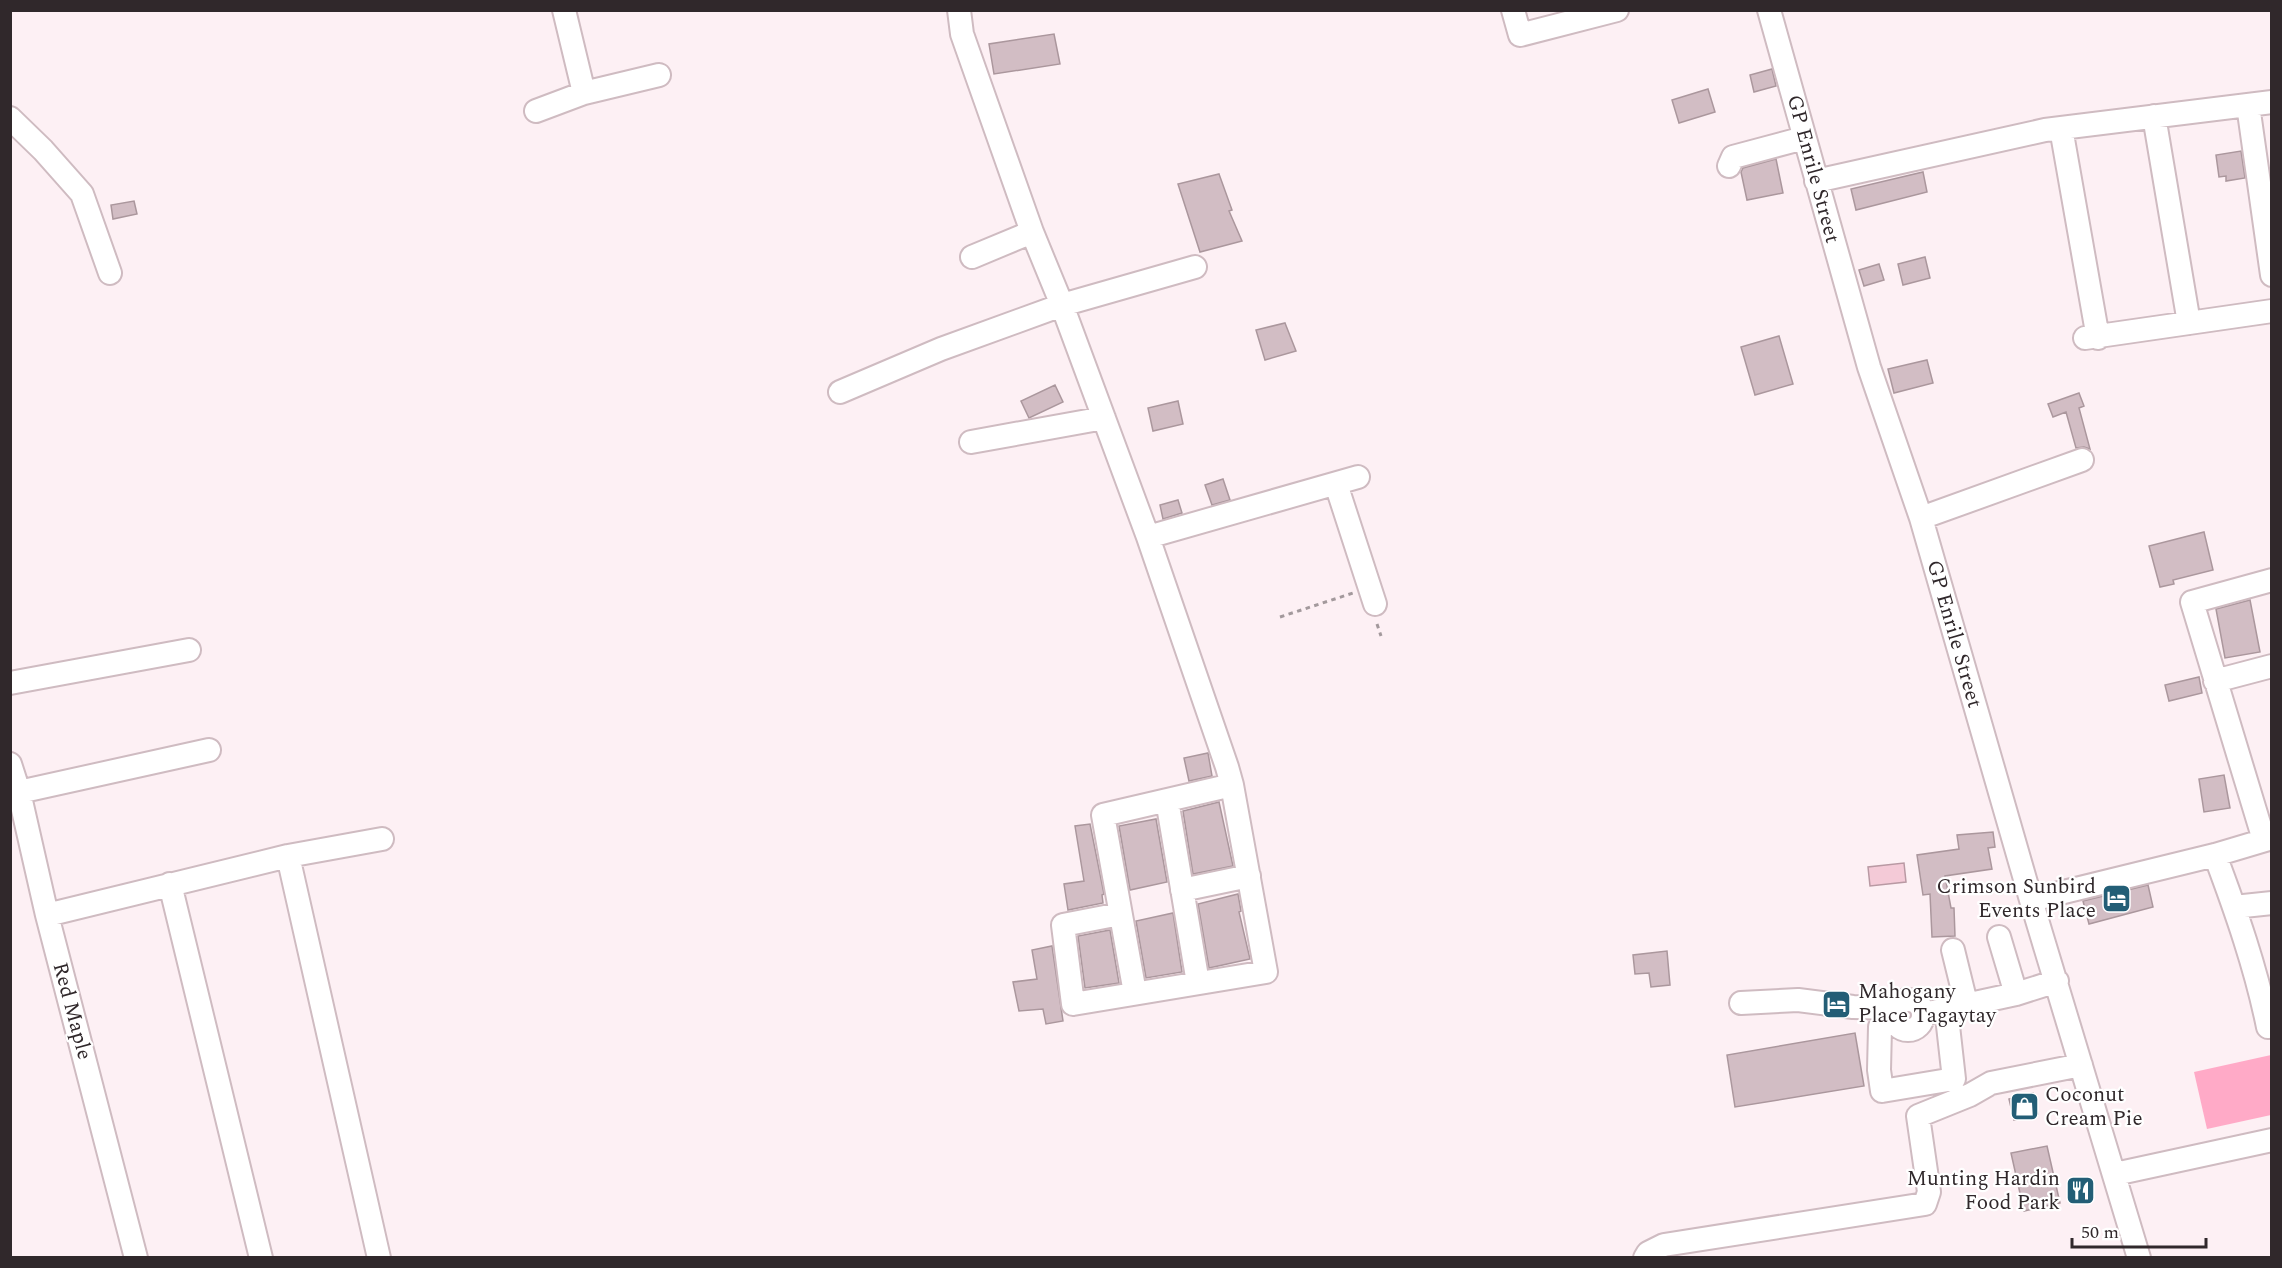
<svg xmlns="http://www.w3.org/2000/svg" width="2282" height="1268" font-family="Spectral,serif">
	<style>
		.green { fill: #ffaac7 }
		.water { fill: #f4cad7; stroke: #b999a3; stroke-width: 1.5 }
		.building { fill: #d2bdc4; stroke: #ab979d; stroke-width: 1.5 }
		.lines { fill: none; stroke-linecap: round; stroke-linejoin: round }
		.minor-casing { stroke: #cfbbc1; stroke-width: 26 }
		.path { stroke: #a3999c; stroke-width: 3; stroke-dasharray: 4.5 4.5; stroke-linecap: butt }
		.minor { stroke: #fff; stroke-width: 22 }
		.labels { text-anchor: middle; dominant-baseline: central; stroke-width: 4.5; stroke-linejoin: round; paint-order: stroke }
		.street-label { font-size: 21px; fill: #30282b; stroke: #fff }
		.poi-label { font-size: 21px; fill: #30282b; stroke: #fff; text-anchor: end }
	</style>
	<rect width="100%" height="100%" fill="#fdf0f4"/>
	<!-- green -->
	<path class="green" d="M2271 1055V1115L2207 1129 2194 1072Z"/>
	<!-- water -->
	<path class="water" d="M1904 863 1906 882 1870 886 1868 867Z"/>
	<!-- building -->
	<path class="building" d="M1054 34 1060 64 994 74 989 44Z
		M1772 69 1776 86 1754 92 1750 75Z
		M1708 89 1715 112 1679 123 1672 100Z
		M2241 151 2245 178 2226 181V176L2219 177 2216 155Z
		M1776 159 1783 193 1747 200 1741 172 1743 168Z
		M1923 172 1927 192 1856 210 1851 189Z
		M1219 174 1232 210 1229 211 1242 241 1200 252 1178 184Z
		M134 201 137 214 113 219 111 205Z
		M1925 257 1930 278 1903 285 1898 264Z
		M1879 264 1884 280 1864 286 1859 270Z
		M1285 323 1296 351 1265 360 1256 330Z
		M1779 336 1793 384 1755 395 1741 347Z
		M1927 360 1933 383 1894 393 1888 369Z
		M1055 385 1063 402 1029 418 1021 401Z
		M2079 393 2084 406 2079 408 2090 449 2084 447 2076 448 2066 412 2053 417 2048 404Z
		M1178 401 1183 424 1153 431 1148 408Z
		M1223 479 1230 500 1212 505 1205 485Z
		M1178 500 1182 513 1163 519 1160 505Z
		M2204 532 2213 570 2173 580 2174 584 2160 587 2149 546Z
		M2250 600 2260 652 2225 658 2216 609Z
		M2199 677 2202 693 2169 701 2165 685Z
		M1208 753 1212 776 1189 781 1184 758Z
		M2224 775 2230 808 2204 812 2199 779Z
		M1219 802 1233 866 1193 874 1183 811Z
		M1156 819 1167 882 1130 890 1119 826Z
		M1090 824 1104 894 1102 895 1103 903 1068 910 1064 884 1084 881 1075 826Z
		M1993 832 1995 847 1988 848 1992 869 1945 876 1951 908H1954L1955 936 1932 937 1930 894 1923 895 1917 855 1959 849 1957 835Z
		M2148 885 2153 907 2089 924 2083 901Z
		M1238 894 1241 911 1239 912 1250 959 1209 968 1198 904Z
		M1173 913 1182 972 1146 978 1136 921Z
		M1110 930 1119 983 1085 988 1078 936Z
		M1052 946 1063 1021 1046 1024 1043 1009 1019 1011 1013 982 1037 979 1032 950Z
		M1667 951 1670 985 1651 987 1649 973 1635 974 1633 955Z
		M1855 1033 1864 1086 1735 1107 1727 1055Z
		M2033 1093 2038 1114 2014 1120 2009 1099Z
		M2047 1146 2060 1203 2024 1211 2011 1153Z"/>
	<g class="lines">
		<defs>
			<path id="minor" d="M564 10 584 93
				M959 10 962 34 1032 232 1062 305 1148 537 1227 767 1232 785 1103 815 1135 993
				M1513 10 1520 35 1617 10
				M1769 10 1869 367 1921 518 2031 900 2139 1258
				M2248 105 2272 275
				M536 111 584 93 659 75
				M2154 116 2189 323
				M10 118 43 150 82 194 110 273
				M2061 128 2098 338
				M1729 166 1733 157 1804 138
				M1816 181 2045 130 2272 102
				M972 257 1032 232
				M2085 338 2272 311
				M840 392 941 349 1062 305 1195 267
				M971 442 1104 418
				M1336 484 1375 604
				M1921 518 2082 460
				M1148 537 1358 477
				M2215 681 2272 666
				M10 683 189 650
				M10 764 19 792 47 915 136 1258
				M19 792 209 750
				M1167 800 1198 983
				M2264 840 2192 602 2272 580
				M2215 855C2236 911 2256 968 2268 1027
				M288 856 379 1258
				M170 884 261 1258
				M1182 890 1249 876
				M2031 900 2215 855 2272 838
				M2234 907 2272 903
				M1120 914 1063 925 1073 1004 1266 972 1232 785
				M47 915 288 856 382 839
				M1999 937 2016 994
				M1953 950 1966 1003
				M1893 1015a15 15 0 1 1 30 0a15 15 0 1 1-30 0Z
				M1741 1003 1798 1000 1853 1007 1895 1008
				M1924 1014 2016 994 2057 981
				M1893 1017 1880 1027 1879 1070 1882 1091 1954 1079 1946 1008
				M2115 1174 2272 1140
				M1645 1258 1648 1253 1664 1245 1925 1204 1929 1192 1918 1116 1970 1095 1991 1083 2081 1065"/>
		</defs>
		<!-- minor casing -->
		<use href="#minor" class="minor-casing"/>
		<!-- path -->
		<path class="path" d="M1280 617 1353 593
			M1377 624 1381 636"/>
		<!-- minor -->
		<use href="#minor" class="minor"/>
	</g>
	<!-- icons -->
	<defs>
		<symbol id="hotel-square" viewBox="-11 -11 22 22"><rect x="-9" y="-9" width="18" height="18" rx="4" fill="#235e76" stroke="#fff"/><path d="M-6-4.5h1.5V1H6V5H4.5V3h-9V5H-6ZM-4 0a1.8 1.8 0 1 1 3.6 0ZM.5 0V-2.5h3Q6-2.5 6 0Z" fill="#fff"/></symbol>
		<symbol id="shop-square" viewBox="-11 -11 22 22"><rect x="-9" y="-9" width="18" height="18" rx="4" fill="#235e76" stroke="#fff"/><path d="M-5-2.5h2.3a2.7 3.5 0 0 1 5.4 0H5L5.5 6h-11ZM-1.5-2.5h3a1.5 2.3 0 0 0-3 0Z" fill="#fff"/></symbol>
		<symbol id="restaurant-square" viewBox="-11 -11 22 22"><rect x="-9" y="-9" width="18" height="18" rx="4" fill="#235e76" stroke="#fff"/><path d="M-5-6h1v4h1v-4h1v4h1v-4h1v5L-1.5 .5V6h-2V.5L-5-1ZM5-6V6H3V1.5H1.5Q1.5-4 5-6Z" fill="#fff"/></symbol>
	</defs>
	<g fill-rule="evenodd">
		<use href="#hotel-square" x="2100" y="882" width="33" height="33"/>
		<use href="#hotel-square" x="1820" y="988" width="33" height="33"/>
		<use href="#shop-square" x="2008" y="1090" width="33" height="33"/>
		<use href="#restaurant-square" x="2064" y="1174" width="33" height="33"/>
	</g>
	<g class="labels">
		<!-- street labels -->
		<g class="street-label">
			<text transform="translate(1813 169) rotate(75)">GP Enrile Street</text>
			<text transform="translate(1954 634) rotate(74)">GP Enrile Street</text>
			<text transform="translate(72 1011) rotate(75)">Red Maple</text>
		</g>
		<!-- poi labels -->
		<g class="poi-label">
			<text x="2096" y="887">Crimson Sunbird<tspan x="2096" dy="24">Events Place</tspan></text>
			<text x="1858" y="992" text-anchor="start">Mahogany<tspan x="1858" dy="24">Place Tagaytay</tspan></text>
			<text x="2045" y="1095" text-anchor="start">Coconut<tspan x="2045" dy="24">Cream Pie</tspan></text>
			<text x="2060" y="1179">Munting Hardin<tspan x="2060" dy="24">Food Park</tspan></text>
		</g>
	</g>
	<!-- border -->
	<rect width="2282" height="1268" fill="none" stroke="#30282b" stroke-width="24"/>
	<!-- scale -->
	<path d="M2072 1238v9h134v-9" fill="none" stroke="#30282b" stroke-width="3"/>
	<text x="2081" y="1238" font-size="18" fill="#30282b" stroke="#ffffff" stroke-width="4.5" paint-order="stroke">50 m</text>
</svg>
